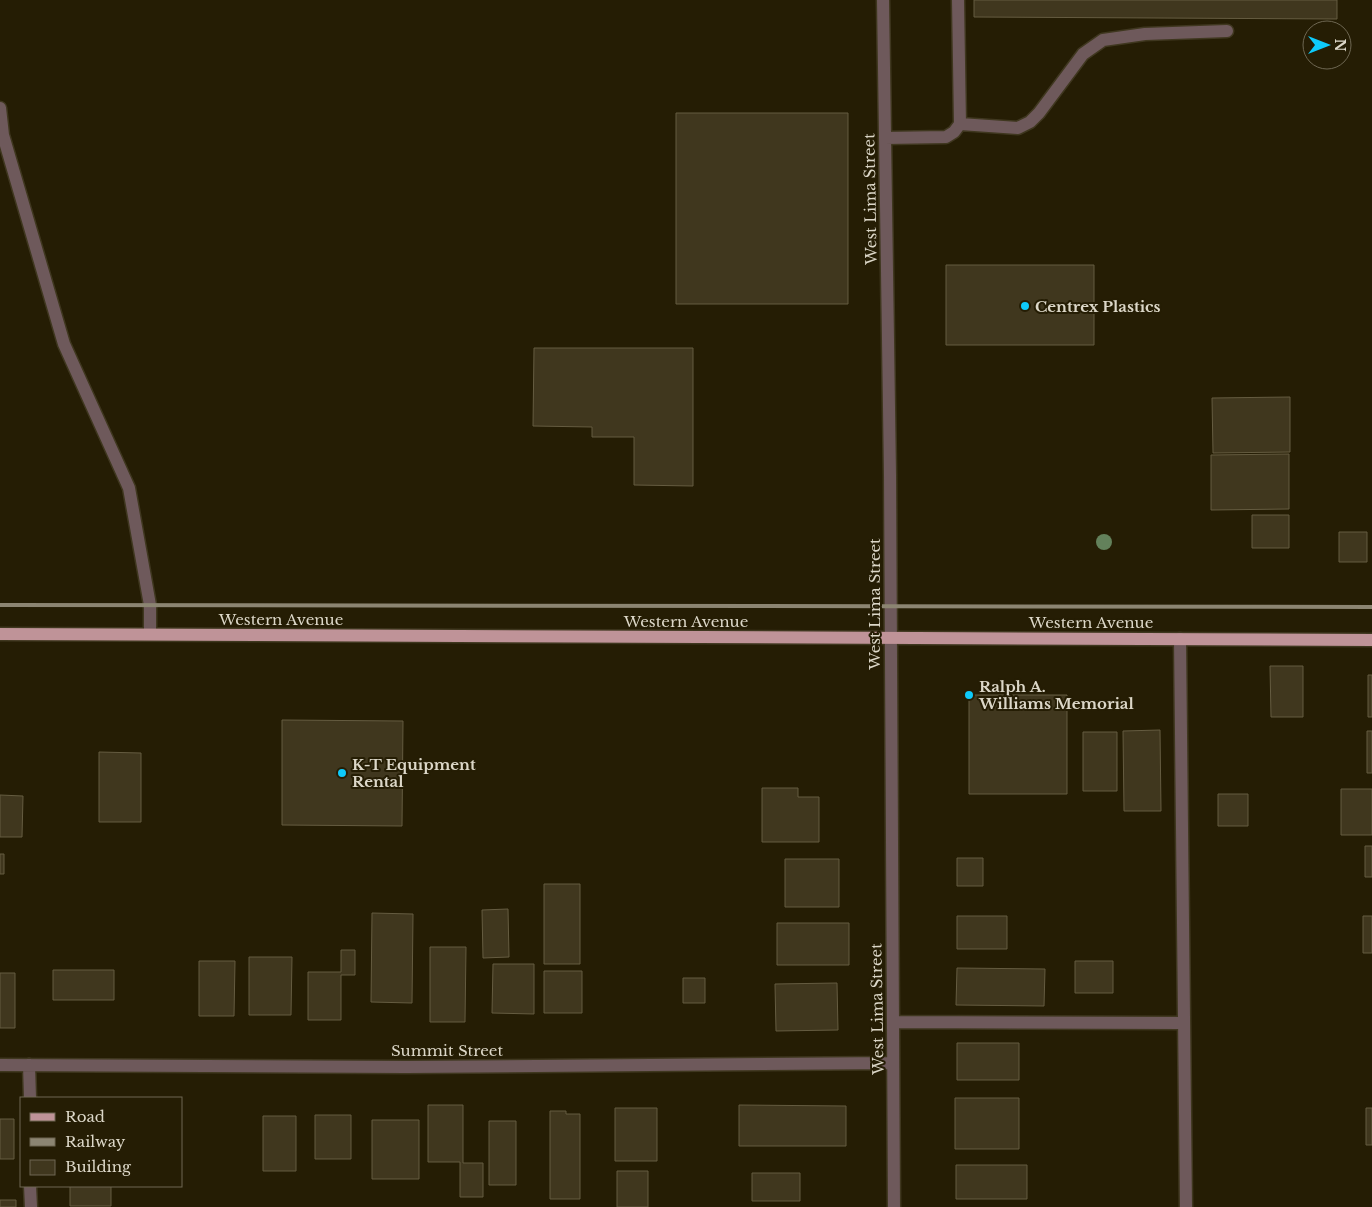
<svg xmlns="http://www.w3.org/2000/svg" width="1372" height="1207" font-family="'Libre Baskerville',serif">
	<style>
		.building { fill: #40371e; stroke: #655c41 }
		.lines { fill: none; stroke-linecap: round; stroke-linejoin: round }
		.minor-casing { stroke: #3f371f; stroke-width: 15 }
		.major-casing { stroke: #3f371f; stroke-width: 15 }
		.minor { stroke: #6e595b; stroke-width: 12 }
		.major { stroke: #bf9398; stroke-width: 12 }
		.rail { stroke: #8c8572; stroke-width: 4 }
		.tree { fill: #63815b }
		.poi-dot { fill: #0ecafa; stroke: #251d04; stroke-width: 2 }
		.labels { text-anchor: middle; dominant-baseline: central; stroke-width: 4; stroke-linejoin: round; paint-order: stroke }
		.street-label { font-size: 15px; fill: #dcd7c8; stroke: #251d04 }
		.poi-label { font-size: 15px; font-weight: bold; fill: #dcd7c8; stroke: #251d04; text-anchor: start }
	</style>
	<rect width="100%" height="100%" fill="#251d04"/>
	<!-- building -->
	<path class="building" d="M974 0H1337V19L974 17Z
		M676 113H848V304H676Z
		M946 265H1094V345H946Z
		M534 348H693V486L634 485V437H592V427L533 426Z
		M1290 397V452L1213 453 1212 398Z
		M1289 454V509L1211 510V455Z
		M1252 515H1289V548H1252Z
		M1339 532H1367V562H1339Z
		M1270 666H1303V717H1271Z
		M1368 675H1372V717H1368Z
		M969 695H1067V794H969Z
		M282 720 403 721 402 826 282 825Z
		M1160 730 1161 811H1124L1123 731Z
		M1367 731H1372V773H1367Z
		M1083 732H1117V791H1083Z
		M99 752 141 753V822H99Z
		M762 788H798V797H819V842H762Z
		M1341 789H1372V835H1341Z
		M1218 794H1248V826H1218Z
		M0 795 23 796 22 837H0Z
		M1365 846H1372V877H1365Z
		M0 854H4V874H0Z
		M957 858H983V886H957Z
		M785 859H839V907H785Z
		M544 884H580V964H544Z
		M508 909 509 957 483 958 482 910Z
		M372 913 413 914 412 1003 371 1002Z
		M957 916H1007V949H957Z
		M1363 916H1372V953H1363Z
		M777 923H849V965H777Z
		M430 947H466L465 1022H430Z
		M341 950H355V975H341V1020H308V972H341Z
		M249 957H292L291 1015H249Z
		M199 961H235L234 1016H199Z
		M1075 961H1113V993H1075Z
		M493 964H534V1014L492 1013Z
		M957 968 1045 969 1044 1006 956 1005Z
		M53 970H114V1000H53Z
		M544 971H582V1013H544Z
		M0 973H15V1028H0Z
		M683 978H705V1003H683Z
		M837 983 838 1030 776 1031 775 984Z
		M957 1043H1019V1080H957Z
		M955 1098H1019V1149H955Z
		M428 1105H463V1163H483V1197H460V1162H428Z
		M739 1105 846 1106V1146H739Z
		M615 1108H657V1161H615Z
		M1366 1108H1372V1145H1366Z
		M550 1111H566V1114H580V1199H550Z
		M315 1115H351V1159H315Z
		M263 1116H296V1171H263Z
		M0 1119H14V1159H0Z
		M372 1120H419V1179H372Z
		M489 1121H516V1185H489Z
		M956 1165H1027V1199H956Z
		M617 1171H648V1207H617Z
		M752 1173H800V1201H752Z
		M70 1186H111V1206H70Z
		M0 1200H16V1207H0Z"/>
	<g class="lines">
		<defs>
			<path id="minor" d="M883 0 890 475 894 1207
				M0 108 3 135 64 344 129 488 150 605V634
				M960 124 1018 128 1030 122 1039 113 1083 54 1103 40 1145 34 1227 31
				M885 138 946 137 954 132 960 124 958 0
				M1180 639 1186 1207
				M893 1022 1184 1023
				M0 1065 406 1067 893 1063
				M29 1065 30 1098
				M30 1186 31 1207"/>
			<path id="major" d="M0 634 1372 640"/>
		</defs>
		<!-- minor casing -->
		<use href="#minor" class="minor-casing"/>
		<!-- major casing -->
		<use href="#major" class="major-casing"/>
		<!-- minor -->
		<use href="#minor" class="minor"/>
		<!-- major -->
		<use href="#major" class="major"/>
		<!-- rail -->
		<path class="rail" d="M0 605 1372 607"/>
	</g>
	<!-- trees -->
	<circle class="tree" cx="1104" cy="542" r="8"/>
	<!-- markers -->
	<g class="poi-dot">
		<circle cx="1025" cy="306" r="5"/>
		<circle cx="969" cy="695" r="5"/>
		<circle cx="342" cy="773" r="5"/>
	</g>
	<g class="labels">
		<!-- street labels -->
		<g class="street-label">
			<text transform="translate(870 199) rotate(-91)">West Lima Street</text>
			<text transform="translate(874 604) rotate(-90)">West Lima Street</text>
			<text x="281" y="619">Western Avenue</text>
			<text x="686" y="621">Western Avenue</text>
			<text x="1091" y="622">Western Avenue</text>
			<text transform="translate(877 1009) rotate(-91)">West Lima Street</text>
			<text x="447" y="1050">Summit Street</text>
		</g>
		<!-- poi labels -->
		<g class="poi-label">
			<text x="1035" y="306">Centrex Plastics</text>
			<text x="979" y="686">Ralph A.<tspan x="979" dy="17">Williams Memorial</tspan></text>
			<text x="352" y="764">K-T Equipment<tspan x="352" dy="17">Rental</tspan></text>
		</g>
	</g>
	<!-- legend -->
	<rect x="20" y="1097" width="162" height="90" fill="#251d04" stroke="#6e6752"/>
	<rect x="30" y="1113" width="25" height="8" fill="#bf9398" stroke="#6e6752"/>
	<text x="65" y="1122" font-size="15" fill="#dcd7c8">Road</text>
	<rect x="30" y="1138" width="25" height="8" fill="#8c8572" stroke="#6e6752"/>
	<text x="65" y="1147" font-size="15" fill="#dcd7c8">Railway</text>
	<rect x="30" y="1160" width="25" height="15" fill="#40371e" stroke="#6e6752"/>
	<text x="65" y="1172" font-size="15" fill="#dcd7c8">Building</text>
	<!-- north arrow -->
	<g transform="translate(1327 45) rotate(90)"><circle r="24" fill="#251d04" stroke="#6e6752"/>
	<path d="M0-4L9 19L0 12L-9 19Z" fill="#0ecafa"/>
	<text y="-8" font-size="14" font-weight="bold" text-anchor="middle" fill="#dcd7c8">N</text>
	</g>
</svg>
